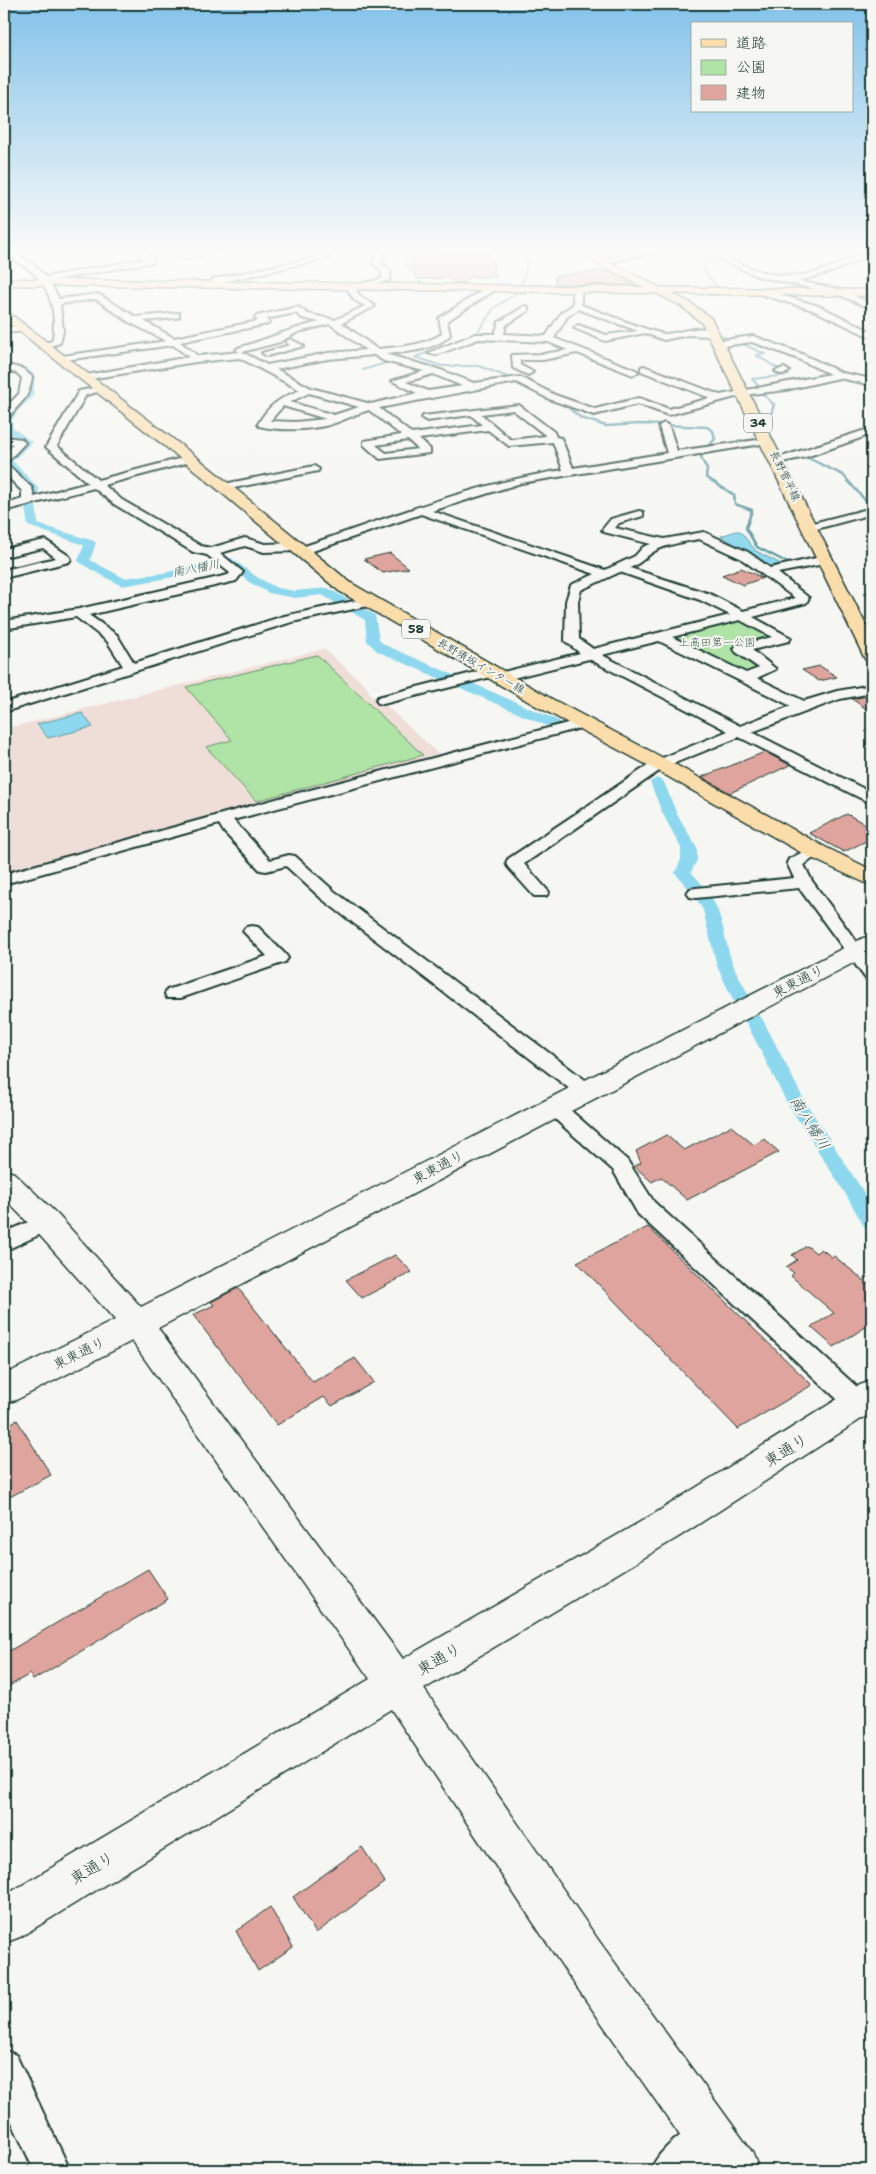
<svg xmlns="http://www.w3.org/2000/svg" width="876" height="2174" font-family="'Shantell Sans','Klee One',sans-serif">
	<style>
		.built { fill: #efddd8 }
		.green { fill: #afe4a6; stroke: #67906d }
		.water { fill: #8dd8ee; stroke: #619aa4 }
		.lines { fill: none; stroke-linecap: round; stroke-linejoin: round }
		.stream-far1 { stroke: #619aa4; stroke-width: 2 }
		.stream { stroke: #619aa4; stroke-width: 2.5 }
		.canal { fill: #8dd8ee; fill-rule: evenodd }
		.building { fill: #dea49d; stroke: #1f3d34 }
		.street-casing { stroke: #1f3d34; stroke-width: 4 }
		.secondary-casing { stroke: #1f3d34; stroke-width: 3 }
		.primary-casing { stroke: #1f3d34; stroke-width: 3 }
		.highway-casing { stroke: #1f3d34; stroke-width: 3 }
		.street { fill: #f6f6f2; fill-rule: evenodd }
		.secondary { fill: #f6f6f2; fill-rule: evenodd }
		.primary { fill: #faddab; fill-rule: evenodd }
		.highway { fill: #faddab; fill-rule: evenodd }
		.labels { text-anchor: middle; dominant-baseline: central; stroke-width: 4; stroke-linejoin: round; paint-order: stroke }
		.far-street-label { font-size: 11px; fill: #1f3d34; stroke: #f6f6f2 }
		.far-park-label { font-size: 11px; fill: #3c5e4b; stroke: #f6f6f2 }
		.shield { fill: #f6f6f2; stroke: #60746d; stroke-width: 1 }
		.shield-label { font-size: 12px; font-weight: bold; fill: #1f3d34 }
		.far-water-label { font-size: 12px; font-style: italic; fill: #355c59; stroke: #f6f6f2 }
		.street-label { font-size: 14px; fill: #1f3d34; stroke: #f6f6f2 }
		.water-label { font-size: 15px; font-style: italic; fill: #355c59; stroke: #f6f6f2 }
		.near-street-label { font-size: 16px; fill: #1f3d34; stroke: #f6f6f2 }
	</style>
	<rect width="100%" height="100%" fill="#f6f6f2"/>
	<filter id="ink" filterUnits="userSpaceOnUse"><feTurbulence type="fractalNoise" baseFrequency=".02" numOctaves="2"/><feDisplacementMap in="SourceGraphic" scale="10" xChannelSelector="R" yChannelSelector="G"/><feConvolveMatrix kernelMatrix="1 2 1 2 8 2 1 2 1" color-interpolation-filters="sRGB"/></filter>
	<g filter="url(#ink)">
		<!-- built -->
		<path class="built" d="M324 649 366 686 371 696 383 703 440 755 4 874V729Z"/>
		<!-- green -->
		<path class="green" d="M744 618 776 637 733 648 762 667 743 675 669 638Z
			M317 655 423 755 256 801 206 747 232 740 186 687Z"/>
		<!-- water -->
		<path class="water" d="M736 531H740L756 551 781 564 771 567 721 536Z
			M82 713 93 727 48 738 37 724Z"/>
		<g class="lines">
			<!-- stream-far1 -->
			<path class="stream-far1" d="M404 252C404 270 418 272 422 285
				M716 257 721 260 705 264 704 271 718 288H724
				M521 286 528 262 527 252
				M722 336 733 341
				M469 337 477 333 494 308 519 291
				M738 342 765 354 756 355 789 375 752 379 761 389
				M415 357 455 343
				M415 357 442 366H479L513 379
				M363 370 392 361
				M761 392 774 405
				M562 402 565 405"/>
			<!-- stream -->
			<path class="stream" d="M564 404 581 418 606 426 639 424 707 427 713 431 715 439 710 445
				M770 418 774 404
				M703 452 701 458 707 469 706 477 734 495 735 504 752 510 746 528 757 547 788 563
				M806 457 843 475 872 508
				M865 593H872"/>
			<!-- canal -->
			<path class="canal" d="M645 252H662L616 261 612 259Z
				M4 362 28 368 35 376 33 397 18 410 12 421 13 428 32 442 13 461 39 489 36 503 38 524 94 541 96 543 90 560 124 578 163 573 231 558 257 577 277 588 295 591 328 588 375 615 379 640 385 645 559 721 561 724 559 727H549L377 651 367 641 365 620 322 595 295 598 269 593 249 582 229 565 163 579 122 586 90 569 78 561 84 545 28 526 25 508 29 489 4 463V459L21 442 6 431C0 416 13 404 24 396L26 376 21 372 4 368Z
				M657 778 664 782 676 812 697 848V860L691 872C724 906 719 920 732 962 737 975 745 987 751 1000L748 1004H736L733 1000 717 966 703 910 695 896 675 873 681 860V848L662 812 650 782Z
				M754 1014 760 1016 763 1020 804 1100 872 1205V1230L865 1228 845 1193 786 1101 745 1020 748 1016Z"/>
		</g>
		<!-- building -->
		<path class="building" d="M407 252H487L495 267H492L497 277H469L465 282 458 283 451 281 449 278 417 279Z
			M607 270 636 285 555 284V276Z
			M390 553 409 568 383 573 364 559Z
			M741 568 763 578 743 585 722 575Z
			M820 666 837 677 819 681 802 670Z
			M872 695V713L852 699Z
			M765 752 790 765 730 793 702 777Z
			M847 814 872 828V838L844 852 809 833Z
			M731 1126 754 1145 764 1139 779 1152 687 1200 661 1177 652 1182 634 1166 641 1163 636 1151 666 1135 684 1150Z
			M648 1227 812 1385 738 1429 577 1262Z
			M807 1246 816 1253 821 1249 832 1257 834 1256 872 1287V1323L834 1347 811 1327 834 1313 791 1276 794 1273 786 1267 797 1260 792 1255Z
			M395 1255 412 1272 362 1298 346 1280Z
			M238 1288 313 1382 355 1358 374 1382 332 1406 324 1397 277 1425 193 1315 214 1305 211 1302Z
			M17 1420 51 1475 4 1500V1427Z
			M148 1569 168 1599 33 1680 30 1674 4 1689V1654Z
			M362 1847 385 1882 316 1933 293 1897Z
			M270 1907 293 1947 258 1971 236 1931Z"/>
		<g class="lines">
			<defs>
				<path id="street" d="M4 252C20 252 35 266 46 277L144 259 135 252H144L154 258V262L49 281 59 299 98 294 136 317 179 313V317L176 318 144 321 174 338 258 321 255 318 256 316 298 307 308 314 335 320 365 306 354 300 348 290 354 285 358 287 356 290 360 296 375 306 342 323 377 349C399 347 422 346 442 334L439 318 489 286H495V290L447 321 450 335C435 351 406 352 385 354L438 369 474 383 520 377 555 395 595 409 639 398 669 409 710 398 641 371V367L644 366 720 395 830 374 796 358 752 342 717 347 713 344 717 341 753 336 802 354 842 373 872 379V385L839 378 786 390 743 395 668 415 638 404 594 415 549 399 516 382 379 408 412 434 482 425 471 415 427 421 422 418 423 416 519 405 554 432 556 437 561 438 573 468 667 453 659 426 664 423 669 426 677 451 771 438V442L767 443 521 483 432 511 605 570 635 556 643 547 651 544 604 532 602 530 611 519 639 511 643 512V516L619 523 615 528 664 539 704 532 748 552 770 568 825 556 829 557 831 560 829 563 778 573 809 598 806 603 753 617 791 638 789 641 752 650 776 669 757 678 804 701 837 691 872 685V693L840 699 752 732 872 793V804L739 737 665 767 524 864 549 892 546 896H534L508 867 506 863 508 859 655 761 728 731 589 659 501 681 496 680 495 676 383 704 378 703 376 700 378 697 488 669H498L499 673 580 653 565 641 566 601 571 585 595 574 421 514 301 555 295 551 264 552 245 546 220 553 243 572 236 581 89 615 117 635 134 663 284 616 368 598 374 602 373 605 292 622 4 712V703L123 666 107 641 76 617 4 629V621L79 609 228 575 230 573 207 555 193 552 114 504 94 488 4 511V505L22 499V491L4 473V464L8 465 32 488 34 497 88 483 46 447 79 391 100 387 105 390 86 395 57 446 98 480 190 456 194 457V461L104 485 122 500 201 546 211 548 245 538 265 544 296 543 302 547C388 518 473 484 563 470L553 442 509 446 488 430 419 439 430 449V453L380 459 364 445V441L401 435 369 410C355 414 343 421 329 425 309 430 279 431 259 426L258 424C269 405 280 398 300 390L240 358 196 362 83 380V376L86 375 189 357 173 345 59 361 57 359 62 356 166 341 129 322 96 299 60 304 63 331 60 343 42 348V344L52 341 53 338C57 309 49 284 26 267 19 262 8 258 4 252ZM296 313 302 318 320 322C291 328 266 340 238 348L236 350 240 352 198 356 180 342 268 324 269 322 266 319ZM330 324 366 350 328 353 267 365 242 352 280 342 298 332ZM374 355 384 361 424 371 392 381 417 393 371 404 311 388 276 369 328 359ZM433 374 462 386 428 391 406 382ZM309 393 359 407 334 415 290 402ZM283 406 326 419 295 422 270 421ZM513 410 545 435V436L511 440 481 414ZM408 440 418 449 386 453 376 445ZM699 539 740 558 795 598 743 611 710 594 630 568C641 563 644 558 653 552 666 544 684 542 699 539ZM620 572 700 600 730 615 593 649 579 639 578 601 581 590ZM740 620 772 637 736 646 734 649 736 652 759 668 746 673 672 637ZM659 641 791 706 740 726 602 655Z
					M171 252 187 255 216 252 186 259Z
					M313 252H322L328 258 219 283 212 287 208 285 213 279 318 257Z
					M376 252H384L381 262 390 271V280L363 287V283L382 279V272L373 263Z
					M639 252H656L599 264 595 262Z
					M705 252C720 252 734 262 748 267 793 285 823 273 865 252H872V254L834 271 798 281 842 290 872 304V309L837 294 757 276Z
					M577 287 581 289V305C597 310 654 334 666 334 681 333 703 323 715 333L711 336 688 335 664 340 645 333 605 341 574 328 578 325 606 335 638 331 578 309 567 317 554 338 636 370 638 372 633 375 577 353 543 360H520V365L533 372 528 375 513 368 512 355 543 354 568 350 548 342 479 339 436 355 428 353 475 334H495L499 322 525 306 528 307V311L506 325 504 334 546 336 561 313 573 305V289Z
					M763 290 819 306 872 332V338L813 310 760 294 759 292Z
					M24 326 28 329 27 331 4 333V327Z
					M290 339 304 346 267 356 262 353 290 345 286 342Z
					M4 364 23 369 32 377C28 403 21 399 8 419L4 420V409L19 394 22 378 17 373 4 370Z
					M784 368 789 371 787 373 780 374 775 371Z
					M872 428V434L806 457 777 463 772 460Z
					M4 437 22 439 25 443 8 461 4 462V453L13 444 4 443Z
					M314 466 319 469 318 471 224 490 218 487 224 484Z
					M872 508V514L809 531 803 527 805 525Z
					M45 540 69 556 71 559 69 562 4 578V570L56 558 43 548 4 557V549Z
					M583 719 590 723 588 726 233 820 270 860 289 855 295 856 334 891 593 1086 596 1091 593 1096 586 1098 579 1096 322 899 286 866 266 871 260 870 224 832 219 824 4 884V874L287 796Z
					M815 846 821 848 823 851 804 865 812 881 872 963V980L866 979 799 888 696 898 690 897 687 893 690 889 696 888 794 878 787 863 789 859Z
					M252 926 258 927 285 954 288 958 285 962 181 998H167L165 994 167 990 267 956 243 931 246 927Z
					M554 1100 561 1102 627 1160 654 1202 868 1397 871 1404 868 1411 859 1414 850 1411 638 1214 613 1170 547 1112 544 1107 547 1102Z
					M46 1214 54 1216 57 1222 54 1228 4 1251V1233Z
					M4 2050 16 2055 70 2170H34L4 2105Z
					M711 2118 724 2123 729 2136 724 2149 697 2170H651C659 2148 689 2127 711 2118Z"/>
				<path id="secondary" d="M872 936V953L158 1328 403 1659 654 1514 860 1385 872 1381V1412L680 1536 424 1689 599 1941 752 2152 759 2170H704L567 1973 391 1709 20 1937 4 1943V1896L370 1679 132 1341 16 1400 4 1403V1375L115 1320 35 1230 4 1198V1170L14 1173 57 1214 141 1307 863 938Z"/>
				<path id="primary" d="M575 252H589L689 302 711 318 872 637V661L865 659 863 655 702 323 681 306Z
					M4 309 195 456 351 583 552 699 667 760 823 846 872 870V886L807 856 653 768 538 707 339 591 185 462 4 319Z"/>
				<path id="highway" d="M4 279 872 290V296L4 285Z"/>
			</defs>
			<!-- street casing -->
			<use href="#street" class="street-casing"/>
			<!-- secondary casing -->
			<use href="#secondary" class="secondary-casing"/>
			<!-- primary casing -->
			<use href="#primary" class="primary-casing"/>
			<!-- highway casing -->
			<use href="#highway" class="highway-casing"/>
			<!-- street -->
			<use href="#street" class="street"/>
			<!-- secondary -->
			<use href="#secondary" class="secondary"/>
			<!-- primary -->
			<use href="#primary" class="primary"/>
			<!-- highway -->
			<use href="#highway" class="highway"/>
		</g>
	</g>
	<!-- sky -->
	<linearGradient id="sky" x2="0" y2="1"><stop stop-color="#83c2ea"/><stop offset="0.45" stop-color="#fbfbf9"/><stop offset="1" stop-color="#fbfbf9" stop-opacity="0"/></linearGradient>
	<rect width="876" height="557" fill="url(#sky)"/>
	<g class="labels">
		<!-- far-street labels -->
		<g class="far-street-label">
			<text transform="translate(785 476) rotate(64)">長野菅平線</text>
			<text transform="translate(481 666) rotate(30)">長野須坂インター線</text>
		</g>
		<!-- far-park labels -->
		<g class="far-park-label">
			<text x="717" y="642">上高田第一公園</text>
		</g>
		<!-- shield labels -->
		<g class="shield">
			<rect x="744" y="413.5" width="28" height="19" rx="4"/>
			<rect x="402" y="619.5" width="28" height="19" rx="4"/>
		</g>
		<g class="shield-label">
			<text x="758" y="423">34</text>
			<text x="416" y="629">58</text>
		</g>
		<!-- far-water labels -->
		<g class="far-water-label">
			<text transform="translate(196 568) rotate(-11)">南八幡川</text>
		</g>
		<!-- street labels -->
		<g class="street-label">
			<text transform="translate(798 981) rotate(-27)">東東通り</text>
			<text transform="translate(438 1167) rotate(-28)">東東通り</text>
			<text transform="translate(79 1353) rotate(-26)">東東通り</text>
		</g>
		<!-- water labels -->
		<g class="water-label">
			<text transform="translate(810 1123) rotate(58)">南八幡川</text>
		</g>
		<!-- near-street labels -->
		<g class="near-street-label">
			<text transform="translate(786 1450) rotate(-32)">東通り</text>
			<text transform="translate(439 1659) rotate(-30)">東通り</text>
			<text transform="translate(92 1868) rotate(-31)">東通り</text>
		</g>
	</g>
	<!-- margin -->
	<rect width="876" height="2174" fill="none" stroke="#f6f6f2" stroke-width="20"/>
	<rect x="10" y="10" width="856" height="2154" fill="none" stroke="#1f3d34" stroke-width="2" filter="url(#ink)"/>
	<!-- legend -->
	<rect x="691" y="22" width="162" height="90" fill="#f6f6f2" stroke="#a0aca6"/>
	<rect x="701" y="39" width="25" height="8" fill="#faddab" stroke="#a0aca6"/>
	<text x="736" y="48" font-size="15" fill="#1f3d34">道路</text>
	<rect x="701" y="60" width="25" height="15" fill="#afe4a6" stroke="#a0aca6"/>
	<text x="736" y="72" font-size="15" fill="#1f3d34">公園</text>
	<rect x="701" y="85" width="25" height="15" fill="#dea49d" stroke="#a0aca6"/>
	<text x="736" y="98" font-size="15" fill="#1f3d34">建物</text>
</svg>
